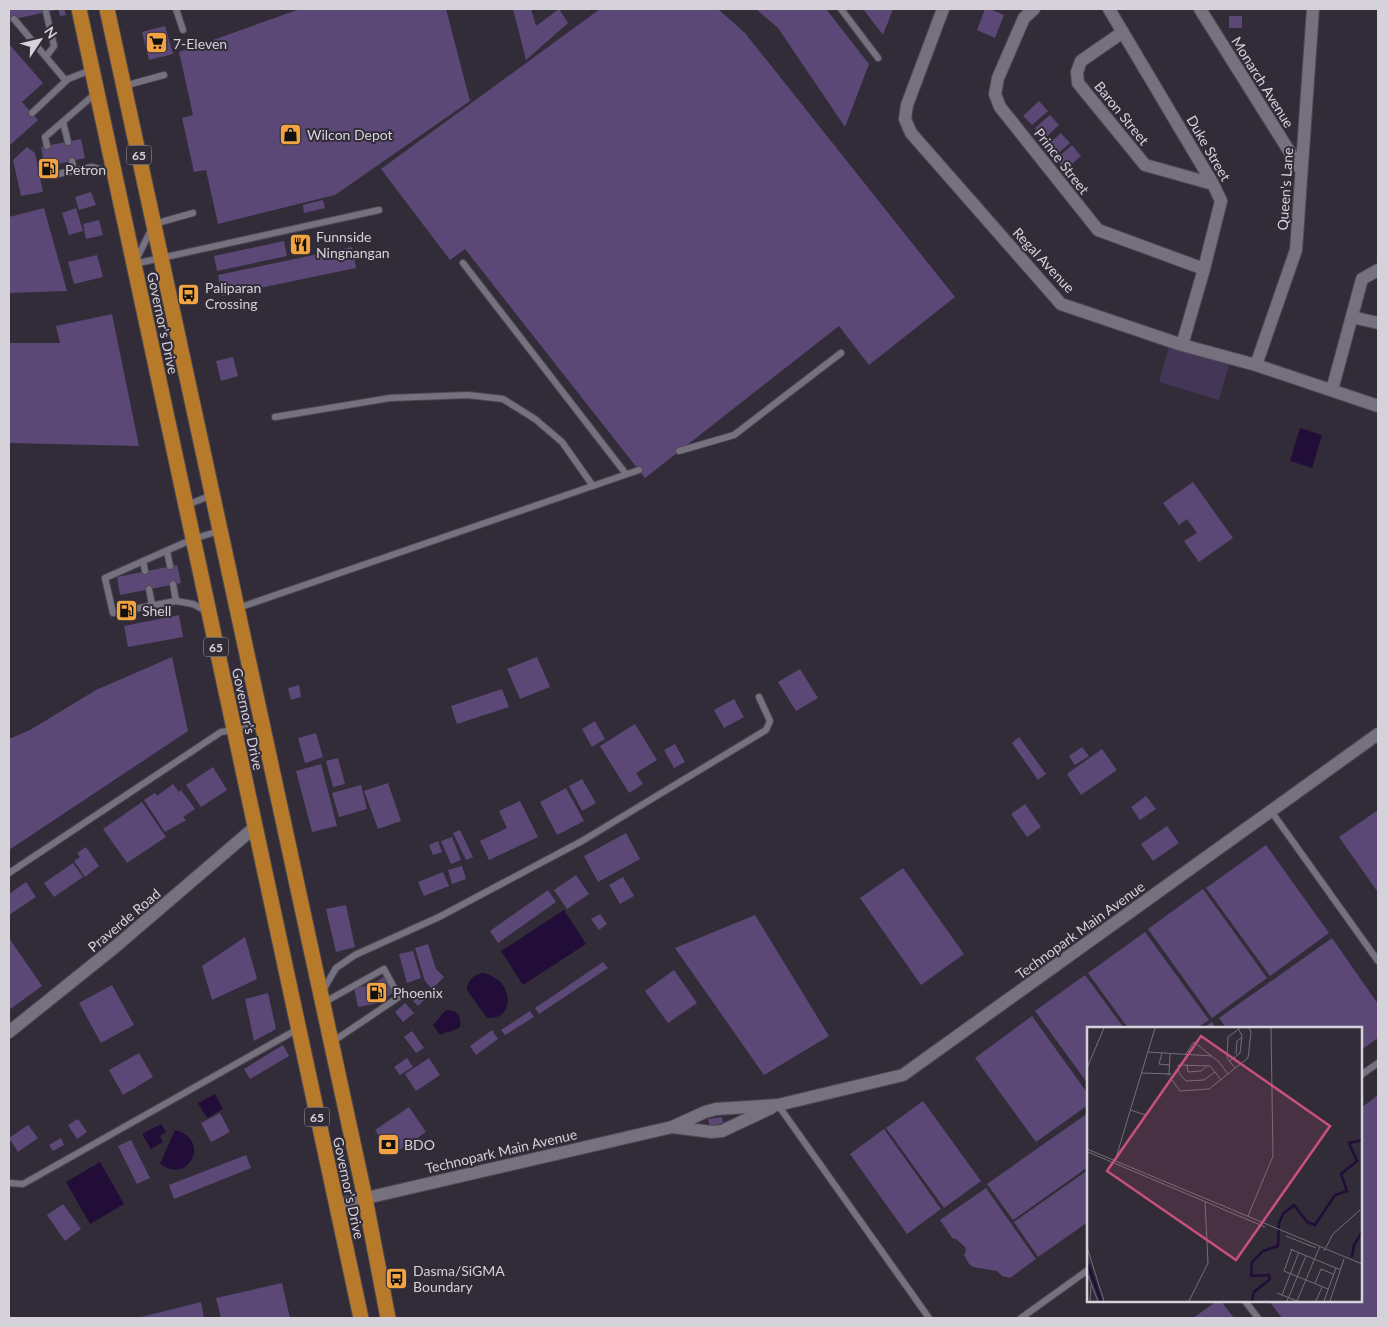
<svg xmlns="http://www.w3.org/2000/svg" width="1387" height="1327" font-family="Lato,sans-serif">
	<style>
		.green { fill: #433657 }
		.water { fill: #210d37 }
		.building { fill: #5b4877 }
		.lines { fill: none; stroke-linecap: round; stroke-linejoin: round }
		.lane-casing { stroke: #4e4953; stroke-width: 8 }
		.street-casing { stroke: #4e4953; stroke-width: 14 }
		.highway-casing { stroke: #4e4953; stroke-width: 17 }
		.lane { stroke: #76717f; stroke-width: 6 }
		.street { stroke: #76717f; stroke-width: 12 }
		.highway { stroke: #b77a2b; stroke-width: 15 }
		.labels { text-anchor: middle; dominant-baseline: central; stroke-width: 4; stroke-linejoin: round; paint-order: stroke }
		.shield { fill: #312c38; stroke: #a4a0a9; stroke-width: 1 }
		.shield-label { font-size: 12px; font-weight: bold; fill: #d5d2da }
		.poi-label { font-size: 14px; fill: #d5d2da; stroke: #312c38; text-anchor: start }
		.street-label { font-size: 14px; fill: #d5d2da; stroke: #312c38 }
		.inset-river { fill: none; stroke: #210d37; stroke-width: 2.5 }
		.inset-road { fill: none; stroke: #736e79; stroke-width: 1 }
		.view { fill: #c85081; fill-opacity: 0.15; stroke: #c85081; stroke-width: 2.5 }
		.inset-edge { fill: none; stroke: #d5d2da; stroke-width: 2.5 }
	</style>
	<rect width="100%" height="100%" fill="#312c38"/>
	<!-- green -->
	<path class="green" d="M1169 347 1229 365 1219 400 1159 382Z"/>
	<!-- water -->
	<path class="water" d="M1300 428 1322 435 1312 468 1290 461Z
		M564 910 586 944 523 985 501 951Z
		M482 973C514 978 517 1020 487 1018L467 990C468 980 472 976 482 973Z
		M446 1010C457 1010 462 1016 460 1027 454 1032 447 1031 440 1035L433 1025Z
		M215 1094 223 1109 207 1118 198 1103Z
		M161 1124 166 1132 160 1136 163 1142 151 1149 142 1134Z
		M175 1130C211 1138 190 1186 160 1164Z
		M100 1162 124 1204 90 1224 66 1182Z"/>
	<!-- building -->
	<path class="building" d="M9 9H56V10L14 19 9 23Z
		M58 9H64L66 15 60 16Z
		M300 9H446L470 101 335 195 218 224 206 170 194 172 182 118 193 115 179 52Z
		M513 9H531L536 26 559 9 568 23 526 60Z
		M600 9H718L745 33 955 297 869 365 839 326 645 478 465 249 450 260 381 169Z
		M756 9H826L869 64 845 127 778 28Z
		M863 9H893L883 35Z
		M985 9H990L1004 15 995 38 977 30Z
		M1229 16H1242V28H1229Z
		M165 26 173 54 149 60 142 32Z
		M9 44 43 83 22 102 38 120 9 146Z
		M1039 101 1048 111 1032 125 1023 116Z
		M1050 115 1059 125 1044 139 1035 128Z
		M1061 133 1070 143 1054 157 1045 147Z
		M81 139 85 158 45 167 41 147Z
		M1072 145 1081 156 1065 170 1056 159Z
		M27 147 35 153 43 192 21 196 13 160Z
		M91 192 96 205 79 210 75 197Z
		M323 200 325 208 304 213 303 205Z
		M44 208 67 291 9 293V217Z
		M76 208 83 231 69 235 62 213Z
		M99 220 103 235 86 239 83 224Z
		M284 241 287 256 217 271 214 256Z
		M352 247 356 268 222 296 218 275Z
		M97 255 103 277 74 284 68 262Z
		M112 314 139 446 9 443V343H60L56 326Z
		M233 357 238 376 221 381 216 361Z
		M1193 482 1233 538 1199 562 1184 541 1197 533 1187 519 1179 525 1163 503Z
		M177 565 181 583 120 595 117 577Z
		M179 615 183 637 128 647 124 626Z
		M172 657 188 731 9 850V739L30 730 96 690Z
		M537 657 550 687 520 699 507 669Z
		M800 669 818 698 796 711 778 682Z
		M299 685 301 697 291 700 288 688Z
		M502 689 509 707 457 724 451 706Z
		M734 699 744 717 724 728 714 710Z
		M595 721 605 739 592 747 582 729Z
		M635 724 657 760 636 773 643 784 629 793 600 746Z
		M316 733 323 757 305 763 298 738Z
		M1019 737 1046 774 1038 780 1012 743Z
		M675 744 685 762 674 768 664 750Z
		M1082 747 1089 756 1075 765 1069 756Z
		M1102 749 1117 770 1081 795 1067 774Z
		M338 758 345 784 333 787 326 761Z
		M321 764 337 826 312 832 296 771Z
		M213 767 227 790 201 807 186 785Z
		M582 779 596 803 582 811 569 786Z
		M388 783 401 821 378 829 364 791Z
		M173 784 179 792 181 790 195 809 183 817 186 820 165 832 144 800 155 793 157 796Z
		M361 785 367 809 339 817 332 793Z
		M566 788 584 821 557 835 540 802Z
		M1146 796 1156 809 1140 820 1131 807Z
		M520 801 538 837 489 860 480 841 507 828 499 811Z
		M142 802 166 837 127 863 103 829Z
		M1025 804 1041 827 1027 837 1011 814Z
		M1378 810V890L1377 891 1339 837Z
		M1167 826 1179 843 1153 861 1141 844Z
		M460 830 473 857 466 860 453 833Z
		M626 833 640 859 598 882 584 856Z
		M452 837 461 860 451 864 441 841Z
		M438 841 442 852 433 855 429 845Z
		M1266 845 1329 933 1270 976 1206 888Z
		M86 847 99 866 85 877 74 861 80 857 77 853Z
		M73 863 83 877 54 897 44 883Z
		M462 866 466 879 452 884 448 870Z
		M903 868 964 954 921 985 860 898Z
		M443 872 449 886 424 896 418 882Z
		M576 875 589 894 567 909 554 890Z
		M623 877 634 896 620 904 609 885Z
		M26 882 36 897 9 915V894Z
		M1203 889 1267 978 1212 1018 1148 929Z
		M548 890 556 902 498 943 490 931Z
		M346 905 355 947 336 952 326 909Z
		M600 914 607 924 599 930 591 919Z
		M755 915 829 1036 764 1075 675 948Z
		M1145 932 1209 1020 1197 1028H1128L1088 973Z
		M245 937 257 979 212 1000 202 966Z
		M9 938 42 986 9 1010Z
		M1332 938 1378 1004V1038L1361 1050V1028H1226L1219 1018Z
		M428 944 436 969 444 977 432 989 425 981 415 948Z
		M413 951 421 978 407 983 399 954Z
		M603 962 608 968 539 1014 535 1008Z
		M674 970 697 1003 668 1023 645 991Z
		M1085 975 1124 1028H1088V1084L1035 1011Z
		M384 977 395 991 378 1003 358 1007 354 988 371 985Z
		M112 985 134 1025 101 1043 79 1003Z
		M424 990 429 995 418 1006 413 1001Z
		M268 993 276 1029 254 1041 245 999Z
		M405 1003 414 1013 403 1022 395 1012Z
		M530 1011 534 1017 505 1035 501 1030Z
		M1032 1016 1088 1094V1105L1036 1142 975 1058Z
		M1212 1022 1216 1028H1203Z
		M492 1030 498 1039 476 1055 470 1046Z
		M412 1031 424 1048 416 1053 404 1037Z
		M283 1045 289 1056 250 1079 244 1069Z
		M139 1053 153 1077 123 1095 109 1070Z
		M407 1058 413 1067 400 1075 394 1067Z
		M429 1058 440 1075 416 1091 405 1074Z
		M1378 1095V1318H1282L1269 1301H1361V1108Z
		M923 1101 981 1181 944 1208 886 1128Z
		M409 1107 426 1132 392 1155 375 1130Z
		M220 1113 230 1132 211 1142 201 1123Z
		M1088 1113V1167L1013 1220 987 1184Z
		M722 1117 723 1123 710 1126 708 1119Z
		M78 1119 87 1132 77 1139 68 1125Z
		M28 1125 38 1138 18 1152 9 1138Z
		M884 1129 941 1209 907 1234 850 1154Z
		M61 1138 64 1145 53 1151 49 1145Z
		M131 1140 150 1178 137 1184 118 1146Z
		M246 1155 251 1168 174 1199 169 1185Z
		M1088 1170V1222L1038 1257 1014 1222Z
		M986 1188 1036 1259 1010 1278 1002 1276 997 1271 973 1267 969 1264 964 1255 966 1251 965 1247 955 1238 953 1239 940 1220Z
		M63 1204 81 1229 65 1241 47 1215Z
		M282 1283 290 1318H221L216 1298Z
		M1217 1301H1221L1234 1318H1193Z
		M201 1302 204 1318H137Z"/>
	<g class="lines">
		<defs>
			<path id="lane" d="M176 9 183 30
				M841 9 878 58
				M46 12 54 46 46 57
				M14 19 66 81
				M124 86 164 75
				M32 113 68 79 91 70
				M63 122 68 142
				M47 146 45 137 96 93
				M72 161 74 171
				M51 165 53 175 92 167 113 173
				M136 260 154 224 193 213
				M463 263 626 474
				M134 264 379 210
				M275 417 390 398 468 395 503 399 535 419 562 442 593 486
				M679 451 734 435 841 353
				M187 505 212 495
				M167 551 170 566
				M143 561 145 571
				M173 584 176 601
				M149 589 152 605
				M238 608 639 470
				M208 612 193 604 176 601 113 613 105 578 193 539 219 531
				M1271 811 1378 961
				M9 873 221 732 261 725
				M322 992 336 968 355 955 439 917 582 841 766 730 770 721 759 697
				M323 1003 384 969 399 997 332 1042
				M1361 1075 1378 1063
				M778 1105 929 1318
				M9 1183 23 1184 298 1029
				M1245 1301 1258 1318
				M1021 1318 1088 1270"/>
			<path id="street" d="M943 9 907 105 905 119 911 133 1061 304 1182 345 1256 365 1378 406
				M1034 9 1024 18 998 78 995 94 1000 107 1098 230 1204 269
				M1109 9 1213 184 1221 201 1204 269 1182 345
				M1200 9 1301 170
				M1123 32 1081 61 1077 72 1078 83 1145 165 1213 184
				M1352 317 1378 323
				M1256 365 1296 250 1313 9
				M1332 390 1362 279 1378 270
				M9 1032 115 947 255 827
				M672 1127 712 1132 722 1131 771 1108
				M336 1205 672 1127 705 1112 716 1109 778 1105 903 1075 1378 734"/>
			<path id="highway" d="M79 9 361 1318
				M107 9 365 1198 388 1318"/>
		</defs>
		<!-- lane casing -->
		<use href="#lane" class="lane-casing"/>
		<!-- street casing -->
		<use href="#street" class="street-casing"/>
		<!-- highway casing -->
		<use href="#highway" class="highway-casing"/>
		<!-- lane -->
		<use href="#lane" class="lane"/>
		<!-- street -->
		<use href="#street" class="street"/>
		<!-- highway -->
		<use href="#highway" class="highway"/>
	</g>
	<!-- icons -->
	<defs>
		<symbol id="supermarket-square" viewBox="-11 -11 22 22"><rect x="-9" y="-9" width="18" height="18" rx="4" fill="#f3a442" stroke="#312c38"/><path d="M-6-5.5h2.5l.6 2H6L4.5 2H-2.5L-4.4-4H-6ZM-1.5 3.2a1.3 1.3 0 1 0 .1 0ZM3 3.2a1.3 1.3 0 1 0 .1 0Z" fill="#111"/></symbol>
		<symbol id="shop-square" viewBox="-11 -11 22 22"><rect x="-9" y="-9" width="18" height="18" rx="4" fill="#f3a442" stroke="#312c38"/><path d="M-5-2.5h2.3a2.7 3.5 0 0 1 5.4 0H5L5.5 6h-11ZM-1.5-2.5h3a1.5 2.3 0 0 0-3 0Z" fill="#111"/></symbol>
		<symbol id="fuel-square" viewBox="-11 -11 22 22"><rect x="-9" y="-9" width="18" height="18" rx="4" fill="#f3a442" stroke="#312c38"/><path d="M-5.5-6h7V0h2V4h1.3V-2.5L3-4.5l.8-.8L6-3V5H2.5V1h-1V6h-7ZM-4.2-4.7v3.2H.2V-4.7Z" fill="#111"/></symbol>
		<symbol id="restaurant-square" viewBox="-11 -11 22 22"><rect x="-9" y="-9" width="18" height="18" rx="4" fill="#f3a442" stroke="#312c38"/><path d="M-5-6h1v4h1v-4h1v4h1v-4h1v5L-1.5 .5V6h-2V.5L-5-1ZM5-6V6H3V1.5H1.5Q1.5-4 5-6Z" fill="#111"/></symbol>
		<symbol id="bus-square" viewBox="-11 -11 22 22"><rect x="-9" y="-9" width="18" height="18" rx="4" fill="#f3a442" stroke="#312c38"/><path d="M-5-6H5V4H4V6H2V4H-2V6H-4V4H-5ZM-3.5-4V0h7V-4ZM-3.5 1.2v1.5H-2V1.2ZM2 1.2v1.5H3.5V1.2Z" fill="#111"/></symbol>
		<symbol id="bank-square" viewBox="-11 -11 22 22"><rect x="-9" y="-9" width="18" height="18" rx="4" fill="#f3a442" stroke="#312c38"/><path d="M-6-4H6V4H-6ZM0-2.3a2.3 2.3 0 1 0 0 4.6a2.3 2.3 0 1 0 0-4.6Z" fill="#111"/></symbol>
	</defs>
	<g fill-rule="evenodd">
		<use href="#supermarket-square" x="144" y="30" width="25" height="25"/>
		<use href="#shop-square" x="278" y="122" width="25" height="25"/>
		<use href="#fuel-square" x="36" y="156" width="25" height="25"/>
		<use href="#restaurant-square" x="288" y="232" width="25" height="25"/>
		<use href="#bus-square" x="176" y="282" width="25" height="25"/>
		<use href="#fuel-square" x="114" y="598" width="25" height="25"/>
		<use href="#fuel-square" x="364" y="980" width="25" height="25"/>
		<use href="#bank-square" x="376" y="1132" width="25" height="25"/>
		<use href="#bus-square" x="384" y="1266" width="25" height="25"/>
	</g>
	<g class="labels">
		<!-- shield labels -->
		<g class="shield">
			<rect x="126.5" y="145.5" width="25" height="19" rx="4"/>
			<rect x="203.5" y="637.5" width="25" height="19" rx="4"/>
			<rect x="304.5" y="1107.5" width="25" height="19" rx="4"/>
		</g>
		<g class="shield-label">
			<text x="139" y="155">65</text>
			<text x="216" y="647">65</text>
			<text x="317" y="1117">65</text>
		</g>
		<!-- poi labels -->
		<g class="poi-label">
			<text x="173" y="43">7-Eleven</text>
			<text x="307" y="134">Wilcon Depot</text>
			<text x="65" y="169">Petron</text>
			<text x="316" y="236">Funnside<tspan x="316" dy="16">Ningnangan</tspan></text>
			<text x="205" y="287">Paliparan<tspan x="205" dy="16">Crossing</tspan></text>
			<text x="142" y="610">Shell</text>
			<text x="393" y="992">Phoenix</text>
			<text x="404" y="1144">BDO</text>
			<text x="413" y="1270">Dasma/SiGMA<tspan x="413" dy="16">Boundary</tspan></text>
		</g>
		<!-- street labels -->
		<g class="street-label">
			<text transform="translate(1263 82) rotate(58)">Monarch Avenue</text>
			<text transform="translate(1122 113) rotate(51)">Baron Street</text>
			<text transform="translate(1209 148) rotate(60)">Duke Street</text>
			<text transform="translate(1062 161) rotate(52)">Prince Street</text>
			<text transform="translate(1285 189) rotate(-86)">Queen's Lane</text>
			<text transform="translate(1044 260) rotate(47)">Regal Avenue</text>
			<text transform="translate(163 323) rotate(78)">Governor's Drive</text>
			<text transform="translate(248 719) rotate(78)">Governor's Drive</text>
			<text transform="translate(124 920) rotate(-40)">Praverde Road</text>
			<text transform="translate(1080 930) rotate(-36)">Technopark Main Avenue</text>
			<text transform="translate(501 1151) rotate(-13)">Technopark Main Avenue</text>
			<text transform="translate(349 1188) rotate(78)">Governor's Drive</text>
		</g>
	</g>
	<!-- overview -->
	<g transform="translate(1087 1027)">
		<rect width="275" height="275" fill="#312c38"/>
		<path class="inset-river" d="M265 230 267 218 275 205M1 237 14 274M165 274 167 265 183 252 182 248 164 249 165 235 176 224 191 219 192 196 196 187 207 178 220 195 228 198 248 168 260 164 254 147 270 134 262 116 275 113"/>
		<path class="inset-road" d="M107 15 132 35 141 47M61 25 125 29M75 26 72 37 82 38M149 27 150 14 154 11M98 28 107 15M143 34 153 26 155 8 151 2M100 37 101 45 114 44 120 39M0 41 17 1M148 41 140 31 141 10 153 1M128 45 117 53 99 54 92 46 91 38 123 39 128 45 134 53M54 46 84 47 80 48M82 46 83 27M83 50 93 64 122 62 161 31 164 5 162 1M43 83 59 88M0 122 275 237M1 125 178 200M28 134 68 1M161 189 186 129 184 1M199 209 229 221M0 220 17 274M203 222 249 241M205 222 197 244 241 262M237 224 246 207 273 183M0 246 11 274M228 256 234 242 246 247M190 266 210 274 233 219M195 268 212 225M3 274 4 258M102 274 121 236 118 175M200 274 219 229M229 274 235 260M237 274 249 241 253 242M243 274 257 232"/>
		<path class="view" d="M114 9 243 99 149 233 20 144Z"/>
		<rect width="275" height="275" class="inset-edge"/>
	</g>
	<!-- border -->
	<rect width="1387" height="1327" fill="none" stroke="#d5d2da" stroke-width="20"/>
	<!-- north arrow -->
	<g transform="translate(40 40) rotate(55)" stroke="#312c38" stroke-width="4" paint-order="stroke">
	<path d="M0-4L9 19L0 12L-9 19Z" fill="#d5d2da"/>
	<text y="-8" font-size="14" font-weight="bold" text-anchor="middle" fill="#d5d2da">N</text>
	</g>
</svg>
